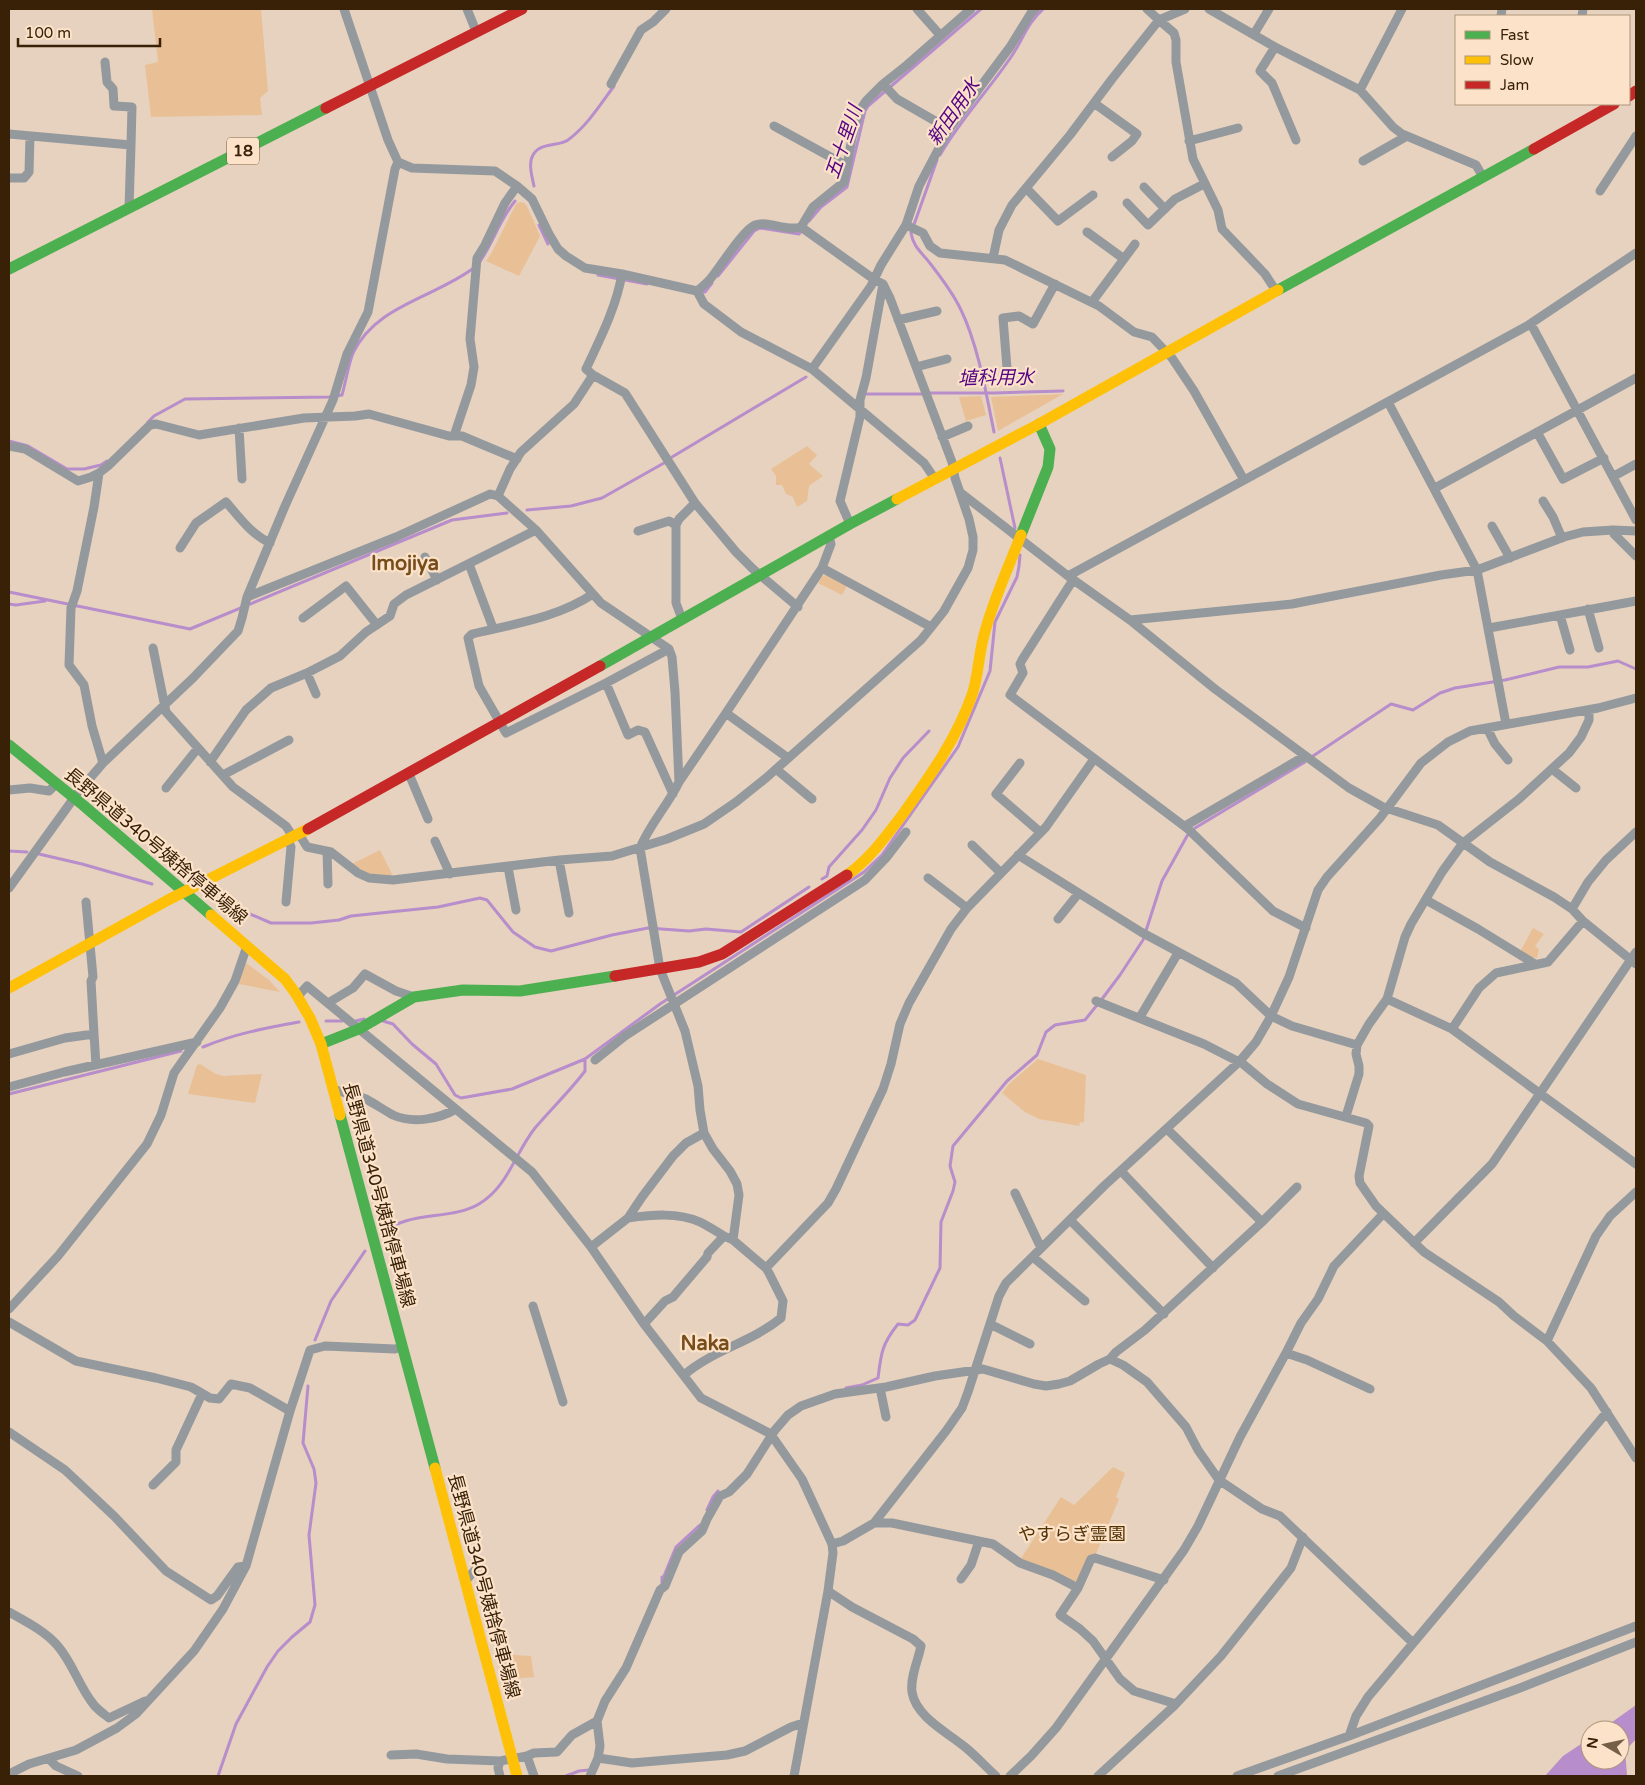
<svg xmlns="http://www.w3.org/2000/svg" width="1645" height="1785" font-family="'Varela Round','Noto Sans JP',sans-serif">
	<style>
		.green { fill: #e9c095 }
		.water { fill: #b78dcb }
		.lines { fill: none; stroke-linecap: round; stroke-linejoin: round }
		.stream { stroke: #b78dcb; stroke-width: 3 }
		.street { stroke: #94999e; stroke-width: 9 }
		.fast { stroke: #4caf50; stroke-width: 11 }
		.slow { stroke: #ffc107; stroke-width: 11 }
		.jam { stroke: #c62828; stroke-width: 11 }
		.labels { text-anchor: middle; dominant-baseline: central; stroke-width: 4.5; stroke-linejoin: round; paint-order: stroke }
		.shield { fill: #fbe2c9; stroke: #725b40; stroke-width: 1 }
		.shield-label { font-size: 16px; font-weight: bold; fill: #382106 }
		.street-label { font-size: 18px; fill: #382106; stroke: #fbe2c9 }
		.park-label { font-size: 18px; fill: #523105; stroke: #fbe2c9 }
		.water-label { font-size: 19px; font-style: italic; fill: #560484; stroke: #fbe2c9 }
		.quarter-label { font-size: 20px; font-weight: bold; fill: #774d1b; stroke: #fbe2c9 }
	</style>
	<rect width="100%" height="100%" fill="#e6d2be"/>
	<!-- green -->
	<path class="green" d="M152 9H261L268 91 260 98 262 115 151 117 145 65 158 62Z
		M520 202 524 203 527 206 540 236 519 276 486 261 491 254 516 204Z
		M1063 394 998 431 991 397Z
		M981 396 986 415 966 421 959 397Z
		M807 446 817 455 809 464 823 476 809 486 807 501 797 507 793 497 786 494 782 485H776V476L771 469Z
		M826 575 847 586 842 595 818 583 822 576Z
		M380 850 393 876 371 875 352 864Z
		M1533 928 1544 934 1535 946 1539 949 1537 958 1529 957 1520 952Z
		M245 962 269 980 280 992 239 984Z
		M1038 1059 1086 1075 1084 1122 1079 1123 1080 1126 1039 1119 1025 1112 1002 1093 1010 1083Z
		M200 1064 216 1074 224 1076 262 1074 255 1103 188 1094 197 1065Z
		M1113 1467 1125 1473 1116 1497 1119 1499 1096 1554 1078 1580 1074 1582 1020 1560 1061 1497 1074 1505Z
		M494 1650 514 1655 531 1656 534 1677 502 1680Z"/>
	<!-- water -->
	<path class="water" d="M1636 1705V1739L1625 1751 1627 1775 1632 1776H1545L1563 1756 1590 1738V1760H1620V1730H1601Z"/>
	<g class="lines">
		<!-- stream -->
		<path class="stream" d="M940 155C960 120 988 91 1011 57 1022 41 1028 22 1043 9
			M937 160 911 233C913 246 921 252 929 262 940 276 953 293 961 310 978 345 986 393 994 432
			M534 186C532 177 528 163 533 155 540 142 557 147 568 140 587 126 600 105 614 86
			M809 221 821 207 847 187 865 111 868 106 981 9
			M539 225 548 244
			M479 263C493 243 500 219 515 201
			M598 275 647 284
			M718 276 754 231 760 228 799 234 802 230
			M700 292H705L712 283
			M930 393H994L1063 391
			M867 394H922
			M148 422 154 416 185 399 329 397 342 395C346 381 348 366 353 353 377 304 435 298 475 267
			M9 441 28 446 67 469H84L101 465 107 461
			M672 457 806 377
			M1000 458 1015 528
			M527 510 571 506 602 498 664 463
			M9 592 190 629 452 520 507 513
			M9 604 16 605 45 601
			M1313 756 1391 704 1413 710 1440 693 1455 688 1505 680 1559 667H1588L1618 661 1636 669
			M9 851 27 852
			M39 854 82 864 152 884
			M822 879 827 876 829 867 862 830 876 810 890 778 903 758 929 731
			M236 908 271 923H311L339 920 351 916 438 907 480 898 487 900 513 932 535 947 551 951 612 935 648 928 689 931 706 929 741 932 809 887
			M1102 999 1120 975 1143 940 1162 881 1187 836 1195 828 1305 762
			M326 1021H342
			M356 1021 364 1019
			M383 1021 393 1024 412 1044 436 1064 455 1095 461 1098 512 1089 585 1059 660 1004 864 872 882 855 958 747 990 671 995 622 1017 577 1019 566 1020 555
			M203 1047C234 1034 265 1028 299 1022
			M9 1094 181 1051
			M382 1234C407 1210 450 1221 479 1204 508 1187 515 1153 535 1128 551 1109 570 1091 585 1071V1059
			M315 1340 331 1301 365 1251
			M846 1388 862 1385 878 1378C881 1353 882 1344 898 1324L908 1325 915 1320 940 1268 941 1222 953 1191 955 1182 950 1166 953 1146 1007 1081 1037 1055 1046 1032 1055 1025 1085 1020 1097 1005
			M707 1510 713 1497 718 1491
			M662 1585V1577L664 1576 676 1547 700 1525
			M218 1776 236 1724 267 1667 278 1651 292 1637 310 1622 315 1605 309 1535 316 1483 314 1469 303 1443 308 1386
			M566 1776 579 1771 589 1770"/>
		<!-- street -->
		<path class="street" d="M467 9 476 31
			M917 9 940 35
			M1147 9 1159 20 1185 9
			M1209 9 1275 47 1360 90 1393 127 1402 134 1476 165 1483 177
			M1501 16 1502 9
			M1582 16 1583 9
			M1254 34 1269 9
			M1275 47 1260 71 1272 83 1296 140
			M105 62 107 82 113 89 114 106 132 107 131 145
			M611 84 641 30 653 22 666 9
			M883 84 897 99 949 129 919 186 906 225
			M1360 90 1402 9
			M1094 103 1137 134 1132 141 1112 157
			M774 126 847 166
			M949 129 1010 47 1031 13 1035 9
			M9 134 131 145 129 208
			M1189 141 1238 128
			M1363 161 1407 136
			M398 162 412 168 495 171 517 186 532 199 549 234 558 249 566 256 585 268 622 274 697 291 704 304 741 332 812 369 924 463 935 479
			M9 178H24L29 172 30 136
			M1144 187 1165 209
			M1026 188 1058 221 1093 195
			M1600 191 1636 136
			M1127 203 1148 225 1175 199 1204 184
			M1087 232 1124 259
			M993 258 999 230 1012 205 1070 135 1112 79 1159 20 1174 33 1176 40V62L1193 159 1218 210 1222 229 1265 274 1276 291
			M697 291C702 287 707 283 711 278 720 267 744 229 755 225 769 220 785 232 801 227L813 207 844 182 852 138 860 110 866 101 883 84 907 65 971 9
			M1092 302 1135 244
			M898 320 937 311
			M1531 324 1636 520
			M916 367 947 359
			M1007 368 1003 318 1019 316 1033 324 1055 284
			M812 369 871 286 881 265 906 225 923 233 930 246 940 253 1005 260 1099 306 1134 332 1152 337 1172 358 1194 391 1244 480
			M593 375 625 393 695 503 679 519 676 525V603L682 619
			M1388 402 1477 570 1506 724
			M239 428 242 479
			M1537 432 1563 479 1604 458
			M454 436 471 385 474 367 470 339 477 258 485 245 505 203 517 186
			M942 437 968 426
			M9 446 25 449 78 481 91 477 99 473
			M1614 476 1636 464
			M1435 488 1636 378
			M961 493 1068 576 1130 620 1215 689 1349 788 1383 807 1438 825 1490 862 1554 897 1572 909 1583 921 1636 964
			M498 496 510 469 521 452 574 404 593 375 586 369C600 339 616 308 622 274
			M1543 501 1553 517 1562 538
			M695 503 736 552 753 569 798 607
			M850 524 840 501 860 417V400L866 378 883 284
			M1492 526 1510 558
			M1613 530 1614 534 1636 556
			M638 531 669 521 676 525
			M180 548 196 523 226 502C239 517 251 534 270 543
			M425 557 437 580
			M469 564 493 628
			M822 568 931 627
			M1068 576 1527 326 1636 253
			M1073 580 1022 660 1020 664 1023 673 1010 695 1188 829 1273 911 1306 928
			M593 594C557 618 513 624 472 634L468 638 479 686 506 733 606 683 669 649
			M247 597 396 537 490 494 498 496 536 530 601 603 669 649 672 657 675 692 679 782
			M1588 609 1599 648
			M1560 615 1570 650
			M303 618 346 586 377 625
			M1130 620 1292 604 1441 575 1477 570 1564 537 1583 532 1613 530 1636 531
			M1489 628 1636 601
			M153 648 166 712 233 787 286 826 293 837
			M307 673 316 694
			M606 683 628 735 638 730 645 732 673 794
			M726 713 788 758
			M1487 728 1495 744 1508 760
			M210 762 246 710 271 688 307 673 340 656 366 632 390 616 394 604 406 595 536 530
			M103 763 92 726 84 685 69 665 71 608 77 591 94 507 99 473 108 466 150 425 156 424 199 435 304 418 355 416 369 414 449 436H462L517 459
			M1020 763 996 794 1040 832
			M776 769 812 799
			M1552 769 1576 788
			M409 774 428 819
			M223 775 289 740
			M166 788 198 748
			M9 790 30 788 49 791 56 784
			M1185 826 1305 756
			M299 834 307 847 331 852 358 873 369 878 393 880 559 860 612 856 667 839 704 824 736 802 766 778 921 640 944 611 968 568 973 550V537L969 519 955 478 952 462 890 298 883 284 875 280 801 227
			M435 841 450 874
			M972 845 1001 873
			M327 851 328 884
			M1018 855 1141 932 1236 983 1271 1016 1292 1026 1357 1045
			M559 860 569 913
			M508 867 516 910
			M928 878 967 908
			M9 888 79 791 103 763 193 678 238 631 242 618 247 597 285 506 333 400 347 354 368 312 395 169 398 162 388 140 344 9
			M1426 900 1478 929 1535 964
			M86 902 93 977 91 981 94 1034
			M286 902 291 847 288 840
			M1572 909 1588 882 1606 860 1636 832
			M1058 919 1078 894
			M298 996 307 986 532 1172 591 1247 644 1324 701 1398 769 1433 772 1436 802 1479 832 1544 833 1553 828 1591 794 1776
			M1387 999 1452 1029 1636 1164
			M1096 1001 1204 1044 1243 1064 1267 1084 1298 1104 1366 1123 1369 1126 1359 1176 1360 1183 1376 1206 1424 1252 1499 1302 1514 1316 1547 1341 1591 1388 1636 1458
			M328 1003 353 988 365 974 396 991 414 997
			M1140 1017 1178 953
			M1452 1029 1479 988 1496 973 1548 962 1583 921
			M9 1054 65 1038 94 1034 96 1065
			M595 1060 625 1036 865 880 886 858 906 832
			M9 1087 64 1072 197 1042
			M333 1089C344 1093 356 1095 366 1099 375 1104 384 1110 393 1115 413 1124 439 1119 456 1109
			M1346 1116 1359 1074V1066L1356 1054 1357 1045 1369 1024 1387 999 1405 937 1411 924 1442 872 1463 843 1519 799 1569 753 1581 737 1589 720V710
			M1121 1171 1213 1268
			M1015 1193 1041 1248
			M628 1218C651 1215 678 1212 700 1222 708 1226 716 1231 724 1236
			M1070 1220 1164 1314
			M1262 1222 1297 1187
			M1414 1243 1492 1164 1636 952
			M591 1247 628 1218 642 1197 673 1156 686 1143 704 1133
			M1033 1257 1085 1301
			M766 1268 828 1203 836 1189 883 1089 891 1064 900 1024 909 1003 951 929 967 908 1046 827 1094 759
			M533 1306 563 1402
			M9 1309 58 1256 147 1144 161 1115 174 1073 220 1008 235 981 247 946
			M9 1322 76 1361 156 1378 191 1387 210 1398 219 1399 231 1384 250 1388 290 1411
			M644 1324 665 1301 673 1297 707 1257 708 1253 724 1236 733 1240
			M990 1324 1030 1344
			M1547 1341 1596 1236 1610 1216 1636 1192
			M1286 1353 1301 1323 1318 1299 1334 1266 1383 1214
			M1110 1359 1123 1365 1147 1382 1186 1427 1198 1450 1219 1480 1262 1509 1280 1516 1413 1643
			M684 1375C713 1350 752 1342 781 1318L783 1301 769 1273 766 1268 733 1240 739 1195 737 1184 730 1171 713 1149 704 1133 700 1110 698 1086 685 1031 660 969 640 848C650 824 668 805 679 782L726 713 822 568 831 544 829 536
			M880 1388 886 1417
			M9 1432 65 1470 114 1516 166 1571 211 1600 217 1596 238 1567 246 1566
			M153 1485 176 1462V1450L202 1394
			M874 1523H892L993 1544 1020 1563 1053 1575 1078 1588 1091 1559 1095 1558 1164 1580
			M832 1544 843 1541 874 1523 946 1431 962 1408 968 1392 999 1296 1006 1283 1104 1186 1239 1062 1256 1042 1271 1016 1289 977 1318 890 1327 877 1380 818 1421 763 1448 742 1470 731 1598 708 1636 698
			M961 1579 971 1565 979 1541
			M465 1582 474 1571
			M1078 1588 1060 1615 1080 1629 1093 1641 1120 1679 1134 1691 1176 1704
			M828 1591 852 1607 913 1639 921 1646C918 1661 910 1677 912 1692 916 1717 947 1732 965 1747 976 1756 985 1766 996 1776
			M9 1612C25 1621 45 1631 57 1645 73 1663 79 1687 94 1705 98 1710 104 1714 109 1718L145 1701
			M1349 1736 1356 1716 1368 1697 1607 1412
			M391 1755 416 1754 447 1759 500 1761
			M527 1756 534 1753 557 1752 572 1735 597 1721
			M598 1758 632 1763 727 1755 745 1751 791 1727 803 1723
			M49 1759 56 1766 78 1776
			M9 1774 29 1764 76 1750 117 1728 136 1714 194 1651 223 1609 246 1566 290 1411 310 1350 325 1346 395 1349 402 1347
			M500 1776 498 1768 500 1761 527 1756 534 1776
			M590 1776 598 1758 600 1746 597 1721 605 1701 626 1668 660 1590 665 1586 679 1552 702 1531 707 1519 720 1496 729 1492 747 1474 775 1430 788 1415 801 1406 835 1394 886 1387 935 1376 983 1369 1034 1384 1046 1386 1059 1384 1070 1381 1099 1364 1110 1359 1116 1352 1145 1330 1262 1222 1167 1129
			M1010 1776 1031 1756 1056 1728 1184 1550 1198 1526 1240 1437 1286 1353 1307 1360 1370 1389
			M1098 1776 1174 1706 1221 1656 1291 1568 1303 1537
			M1237 1776 1349 1736 1636 1626
			M1278 1776 1520 1688 1636 1642"/>
		<!-- fast -->
		<path class="fast" d="M9 269 326 108
			M1278 290 1534 149
			M1021 535 1048 467 1050 449 1039 424
			M600 666 850 524 897 499
			M9 745 83 805 211 915
			M321 1044 359 1029 414 997 463 990 520 991 615 976
			M340 1115 435 1468"/>
		<!-- slow -->
		<path class="slow" d="M897 499 1039 424 1278 290
			M847 875C870 859 886 836 903 814 930 776 958 737 973 692 979 671 979 649 986 628 995 596 1009 566 1021 535
			M211 915 285 979 296 994 310 1018 321 1044 340 1115
			M9 988 168 900 308 829
			M435 1468 517 1776"/>
		<!-- jam -->
		<path class="jam" d="M1629 96 1636 91
			M326 108 522 9
			M1534 149 1614 104
			M308 829 600 666
			M615 976 699 962 722 954 847 875"/>
	</g>
	<g class="labels">
		<!-- shield labels -->
		<rect class="shield" x="227" y="137.5" width="32" height="27" rx="4"/>
		<g class="shield-label">
			<text x="243" y="151">18</text>
		</g>
		<!-- street labels -->
		<g class="street-label">
			<text transform="translate(156 846) rotate(40)">長野県道340号姨捨停車場線</text>
			<text transform="translate(379 1195) rotate(75)">長野県道340号姨捨停車場線</text>
			<text transform="translate(484 1586) rotate(75)">長野県道340号姨捨停車場線</text>
		</g>
		<!-- park labels -->
		<g class="park-label">
			<text x="1072" y="1534">やすらぎ霊園</text>
		</g>
		<!-- water labels -->
		<g class="water-label">
			<text transform="translate(954 112) rotate(-55)">新田用水</text>
			<text transform="translate(844 142) rotate(-71)">五十里川</text>
			<text transform="translate(996 378) rotate(-1)">埴科用水</text>
		</g>
		<!-- quarter labels -->
		<g class="quarter-label">
			<text x="405" y="564">Imojiya</text>
			<text x="705" y="1344">Naka</text>
		</g>
	</g>
	<!-- border -->
	<rect width="1645" height="1785" fill="none" stroke="#382106" stroke-width="20"/>
	<!-- legend -->
	<rect x="1455" y="15" width="175" height="90" fill="#fbe2c9" stroke="#ad957b"/>
	<rect x="1465" y="31" width="25" height="8" fill="#4caf50" stroke="#ad957b"/>
	<text x="1500" y="40" font-size="15" fill="#382106">Fast</text>
	<rect x="1465" y="56" width="25" height="8" fill="#ffc107" stroke="#ad957b"/>
	<text x="1500" y="65" font-size="15" fill="#382106">Slow</text>
	<rect x="1465" y="81" width="25" height="8" fill="#c62828" stroke="#ad957b"/>
	<text x="1500" y="90" font-size="15" fill="#382106">Jam</text>
	<!-- north arrow -->
	<g transform="translate(1605 1745) rotate(279)"><circle r="24" fill="#fbe2c9" stroke="#ad957b"/>
	<path d="M0-4L9 19L0 12L-9 19Z" fill="#755f46"/>
	<text y="-8" font-size="14" font-weight="bold" text-anchor="middle" fill="#382106">N</text>
	</g>
	<!-- scale -->
	<path d="M18 38v8h142v-8" fill="none" stroke="#382106" stroke-width="2.5"/>
	<text x="25" y="38" font-size="15" fill="#382106" stroke="#fbe2c9" stroke-width="4" paint-order="stroke">100 m</text>
</svg>
